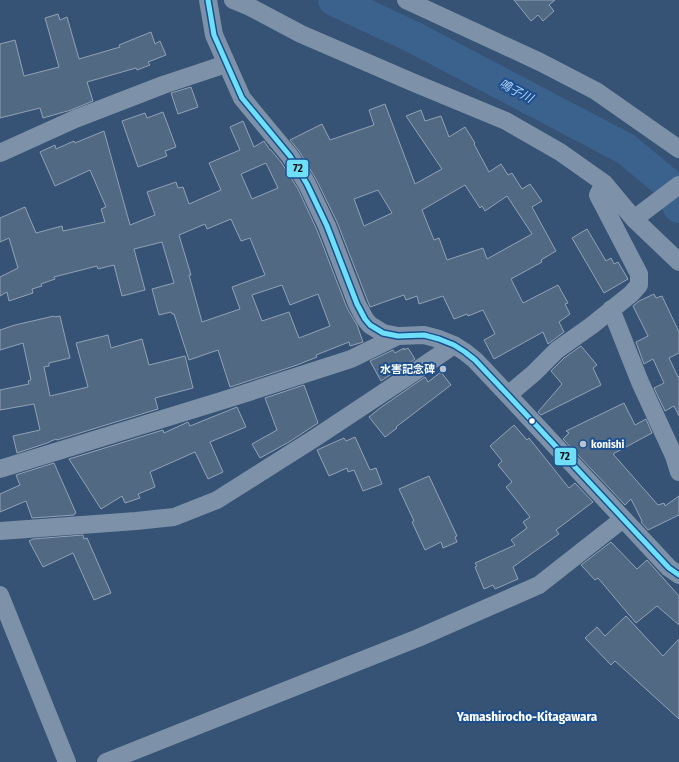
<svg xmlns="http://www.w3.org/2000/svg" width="679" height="762" font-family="'Fira Sans Condensed','Noto Sans JP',sans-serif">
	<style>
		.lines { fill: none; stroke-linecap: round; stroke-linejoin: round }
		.river { stroke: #3b618d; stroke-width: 32 }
		.building { fill: #526984; stroke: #92a2b6; fill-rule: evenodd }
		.minor { stroke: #7d92a8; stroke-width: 18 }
		.bus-1-casing { stroke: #1b4f8f; stroke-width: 8 }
		.bus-1 { stroke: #6ddff8; stroke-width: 5 }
		.poi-dot { fill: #b9c2ce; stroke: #1b4f8f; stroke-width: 1.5 }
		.bus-dot { fill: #fff; stroke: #1b4f8f; stroke-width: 1.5 }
		.labels { text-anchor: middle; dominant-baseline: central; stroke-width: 4; stroke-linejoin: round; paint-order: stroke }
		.poi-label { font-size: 11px; font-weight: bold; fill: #fff; stroke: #1b4f8f; text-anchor: end }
		.water-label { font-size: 12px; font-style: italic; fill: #b5d3f5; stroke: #1b4f8f }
		.quarter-label { font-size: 13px; font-weight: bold; fill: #fff; stroke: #1b4f8f }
		.line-badge { stroke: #1b4f8f; stroke-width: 1.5 }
		.pale-badge-label { font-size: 11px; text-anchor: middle; font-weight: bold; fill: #111 }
	</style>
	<rect width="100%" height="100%" fill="#365274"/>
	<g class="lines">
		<!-- river -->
		<path class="river" d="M334 0 413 37 626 149 667 183 679 207"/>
	</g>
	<!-- building -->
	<path class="building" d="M514 0H555L549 5 554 11 543 21 538 15 531 21Z
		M58 14 60 20 67 17 79 59 120 47 119 45 151 32 155 44 160 41 166 55 148 62 150 65 137 70 136 68 87 82 93 101 71 110 43 118 40 108 0 118V44L15 40 24 76 59 67 45 18Z
		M191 87 198 107 178 114 171 93Z
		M385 104 415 184 442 169 406 116 421 110 425 121 441 116 449 137 465 127 475 143 474 144 489 172 501 164 508 175 512 173 522 189 530 184 542 201 532 207 556 251 541 260 542 262 511 279 523 303 558 285 568 303 565 304 570 314 559 322 564 332 548 344 543 332 494 359 484 340 495 334 483 310 468 316 467 314 454 319 443 296 419 304 417 296 406 300 404 295 370 307 337 222 316 179 299 151 290 140 322 124 330 140 374 125 369 110ZM465 185 480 208 482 206 485 211 507 196 532 234 487 259 483 248 447 260 439 238 434 240 422 210ZM378 190 392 213 364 226 354 199Z
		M163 112 176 147 165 151 167 156 138 167 122 121 145 113 147 118Z
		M243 121 254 147 264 141 270 150H271L281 162 298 189 317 230 347 308 357 325 363 342 350 346 349 342 316 355 317 357 297 365 230 387 218 350 189 360 174 314H172L171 312 159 315 152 289 174 283 162 242 134 249 145 290 122 296 114 265 98 269 97 266 54 277 55 279 41 284 42 286 32 289 33 293 9 301 7 292 0 296V277L18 268 9 238 0 242V218L25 207 36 233 62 226 63 231 105 222 101 209 106 207 90 170 55 186 40 152 55 145 56 149 74 141 75 143 104 131 130 225 155 215 147 192 176 182 178 188 183 187 189 204 221 190 209 163 240 150 230 127ZM266 163 278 188 252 199 241 174ZM231 219 241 241 250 238 265 275 232 287 240 309 202 322 189 275H191L179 235 205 224 207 229ZM282 285 290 305 318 294 330 326 299 338 289 312 262 321 252 295Z
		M587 229 606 261 611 258 614 264 618 262 628 279 604 293 572 238Z
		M654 294 656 298 662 296 679 332V353L669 358 678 377 679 376V416L674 406 665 411 654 388 664 383 653 359 644 364 636 342 648 336 633 306 639 301Z
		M54 316 55 317 60 316 70 358 49 363V366L44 367 50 396 88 387 76 343 108 335 111 348 142 339 149 365 185 356 193 388 155 398 158 409 57 440 56 439 47 443 17 453 13 436 40 430 34 404 0 410V390L29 384 28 381 31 380 23 343 0 350V330L15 325Z
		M581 346 597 365 593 368 601 385 541 415 538 412 562 384 551 371 564 358Z
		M404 348V350L408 348 415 359 381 381 370 361 393 350 395 353Z
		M441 372 451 385 396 427 397 428 385 437 369 417 380 408 425 377 428 382Z
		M304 385 318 423 289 442 260 458 252 444 277 430 265 398Z
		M624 403 635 425 646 419 652 433 613 454 658 505 664 503 665 506 679 496V515L648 530 641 522 642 521 631 499 625 505 563 439 569 433 566 431Z
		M237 407 246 427 210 442 223 472 208 479 195 452 150 472 155 487 138 494 140 498 125 503 122 496 101 509 69 459 163 430 164 433 188 422 190 426Z
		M514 425 527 440 529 438 569 488 575 483 593 502 556 530 559 534 513 567 518 579 495 589 493 585 484 589 475 567 477 566 475 563 515 545 511 540 527 528 523 522 530 517 506 487 512 482 498 465 502 461 490 446Z
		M355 437 370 470 376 468 382 484 363 491 354 470 348 472 347 468 329 476 317 450 344 438 346 441Z
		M54 463 76 513 74 514V515L32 518 26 501 0 512V494L20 485 16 475Z
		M429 476 457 536 455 537 457 542 443 548 441 542 425 550 412 522 414 521 399 489Z
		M83 535 84 539 87 538 111 593 94 600 73 553 43 567 29 541 33 539Z
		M611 542 637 569 647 560 679 596V625L657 606 636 623 598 578 595 580 581 565Z
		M626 616 663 656 679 639V719L615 661 611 665 585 638 597 627 605 636Z"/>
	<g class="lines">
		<!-- minor -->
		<path class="minor" d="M208 0 214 35 242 98 290 156 307 184 327 226 357 304 365 319 370 325 383 333 398 336 424 335 439 339 454 345 465 352 475 360 508 395 669 568 679 575
			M233 0 250 7 301 34 412 82 506 121 560 152 604 183 634 219 679 262
			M406 0 540 62 596 91 679 149
			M0 153 75 119 163 85 226 64
			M634 219 679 185
			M611 309 640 382 674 456 679 472
			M508 395 534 373 557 350 591 326 631 294 639 285V274L598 195 604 183
			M0 469 224 400 351 359 398 336
			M0 531 136 521 174 517 217 500 315 438 404 379 454 345
			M0 595 67 762
			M106 762 418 638 539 585 623 519"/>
		<defs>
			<path id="bus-1" d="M208 0 214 35 242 98 290 156 307 184 327 226 357 304 365 319 370 325 383 333 398 336 424 335 439 339 454 345 465 352 475 360 508 395 669 568 679 575"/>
		</defs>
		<!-- bus-1 casing -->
		<use href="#bus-1" class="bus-1-casing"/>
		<!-- bus-1 -->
		<use href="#bus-1" class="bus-1"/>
	</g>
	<!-- markers -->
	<g class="poi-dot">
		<circle cx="443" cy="369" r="4"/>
		<circle cx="583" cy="444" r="4"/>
	</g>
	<circle class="bus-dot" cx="532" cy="421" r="3.5"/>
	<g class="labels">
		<!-- poi labels -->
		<g class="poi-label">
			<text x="435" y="369">水害記念碑</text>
			<text x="591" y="444" text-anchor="start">konishi</text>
		</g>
		<!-- water labels -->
		<g class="water-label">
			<text transform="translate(516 91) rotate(28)">鳴子川</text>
		</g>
		<!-- quarter labels -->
		<g class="quarter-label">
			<text x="527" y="716">Yamashirocho-Kitagawara</text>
		</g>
	</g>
	<g class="line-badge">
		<rect x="286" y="159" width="23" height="19" rx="4" fill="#6ddff8"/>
		<rect x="554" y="447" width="23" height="19" rx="4" fill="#6ddff8"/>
	</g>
	<g class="pale-badge-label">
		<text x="298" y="172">72</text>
		<text x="565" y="460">72</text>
	</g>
</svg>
